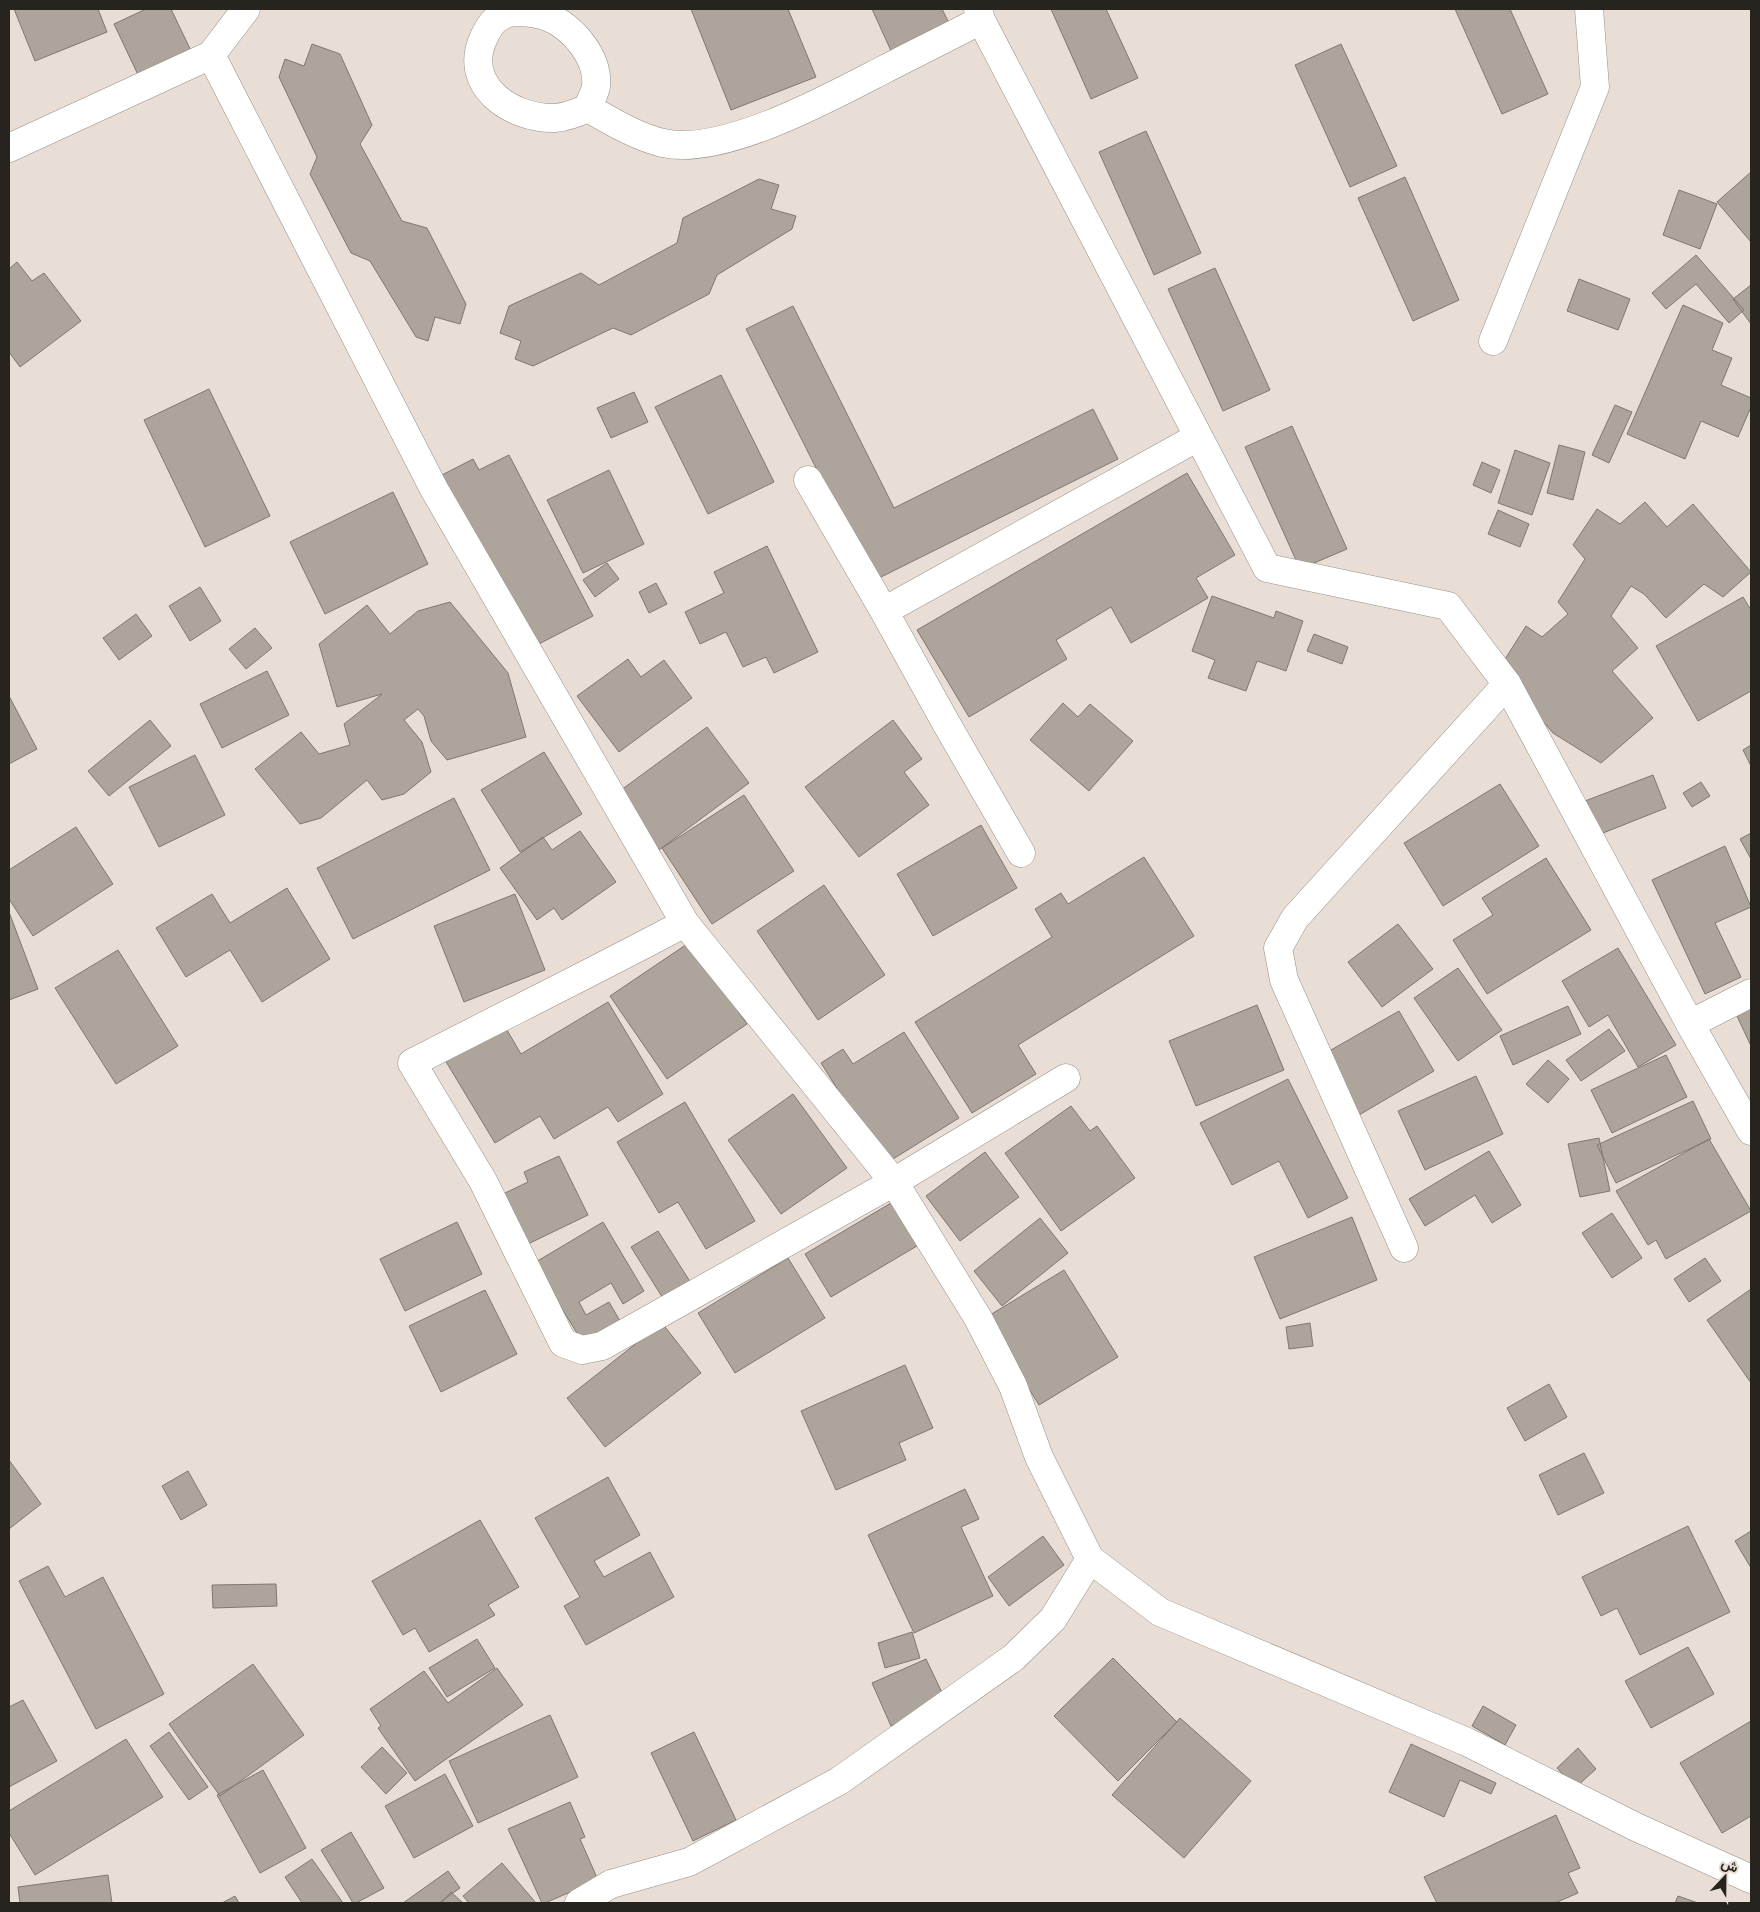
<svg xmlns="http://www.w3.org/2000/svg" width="1760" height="1912" font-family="'Archivo Narrow',Vazirmatn,sans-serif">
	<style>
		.building { fill: #ada49c; stroke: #807870 }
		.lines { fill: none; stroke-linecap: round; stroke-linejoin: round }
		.minor-casing { stroke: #989087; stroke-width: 29 }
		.minor { stroke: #fff; stroke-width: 28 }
	</style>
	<rect width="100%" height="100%" fill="#e8ded5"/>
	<!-- building -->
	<path class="building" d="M14 9H98L107 32 35 61Z
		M146 9H171L193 55 140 79 114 24Z
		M691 9H788L816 77 731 110Z
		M872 9H942L950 25 892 53Z
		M1051 9H1106L1138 78 1091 99Z
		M1455 9H1510L1548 94 1502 114Z
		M312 44 340 54 372 125 360 144 402 221 427 228 466 304 460 324 435 317 428 341 416 337 370 261 351 253 310 174 317 157 279 77 285 59 304 66Z
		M1341 44 1397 166 1350 187 1295 65Z
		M1146 131 1201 253 1154 275 1099 152Z
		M1751 172V242L1717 202Z
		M1405 177 1459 300 1413 321 1358 198Z
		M759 179 779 185 771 209 796 216 792 229 717 275 709 294 631 335 613 328 533 366 515 359 521 341 500 333 509 306 581 273 599 285 677 243 683 218Z
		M1679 190 1717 204 1700 249 1663 235Z
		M1696 255 1744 310 1729 323 1696 284 1666 309 1652 293Z
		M17 262 32 281 44 273 81 321 20 367 9 352V269Z
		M1215 268 1270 390 1223 411 1168 289Z
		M1579 279 1630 299 1618 330 1567 311Z
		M1751 285V324L1733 299Z
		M1683 305 1723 323 1712 350 1732 358 1721 385 1751 398V407L1738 437 1701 421 1685 459 1627 434Z
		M793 306 894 508 1093 409 1118 459 873 581 746 329Z
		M721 375 774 482 708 514 655 407Z
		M209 389 270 516 205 547 144 420Z
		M634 392 648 422 611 438 597 408Z
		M1615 405 1632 412 1609 463 1592 455Z
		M1292 426 1347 549 1300 569 1245 447Z
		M1559 445 1585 452 1573 500 1547 493Z
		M1515 450 1550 463 1532 515 1498 503Z
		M509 455 593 616 533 647 442 475 473 459 479 470Z
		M1482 462 1500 470 1491 493 1473 485Z
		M609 470 644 544 583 573 547 500Z
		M1187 473 1235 555 1196 578 1208 598 1131 643 1111 607 1056 640 1067 659 969 717 917 630Z
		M393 492 428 564 325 614 290 542Z
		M1645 502 1667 527 1693 504 1751 572 1723 597 1704 584 1666 618 1644 594 1631 586 1611 616 1638 648 1612 671 1653 718 1601 763 1553 733 1493 663 1500 667 1526 626 1542 637 1568 614 1558 602 1585 559 1573 545 1597 509 1620 524Z
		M1498 510 1529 524 1520 547 1488 534Z
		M767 546 818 652 774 673 766 657 743 667 726 632 700 644 685 612 724 593 714 572Z
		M607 563 619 579 595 597 583 580Z
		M656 583 667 604 649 613 639 592Z
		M200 587 221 621 190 641 169 606Z
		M1212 596 1274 618 1276 611 1303 621 1286 671 1257 661 1246 691 1208 678 1215 660 1192 651Z
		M1743 597 1751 610V691L1698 721 1656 646Z
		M450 602 508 673 526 737 447 760 431 741 424 716 418 709 404 720 422 742 431 772 404 794 382 800 367 780 321 818 300 824 255 769 301 732 319 754 350 745 344 724 382 694 337 707 319 644 367 605 390 634 418 611Z
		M136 614 152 636 119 660 103 638Z
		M255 628 272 648 246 669 229 649Z
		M1314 634 1348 647 1342 664 1307 651Z
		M628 659 641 677 664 660 692 698 619 752 577 696Z
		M267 671 289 715 222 748 200 704Z
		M9 696 37 749 9 764Z
		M1063 703 1078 717 1090 704 1133 741 1089 791 1030 740Z
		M150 720 171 746 109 796 88 771Z
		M893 720 922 759 904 772 929 805 859 857 805 787Z
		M707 727 749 783 659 850 617 793Z
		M1751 745V766L1743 750Z
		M544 752 582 814 520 852 481 790Z
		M195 755 225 815 159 847 129 787Z
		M1653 775 1666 808 1598 835 1585 801Z
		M1701 782 1710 796 1692 807 1683 793Z
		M1500 784 1539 846 1443 906 1404 843Z
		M744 795 794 871 712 924 662 848Z
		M454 798 490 870 353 939 317 868Z
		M981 825 1017 888 933 936 897 874Z
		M76 827 113 884 33 936 9 899V870Z
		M580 831 616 882 562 920 554 908 537 920 500 868 543 837 552 850Z
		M1751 833V859L1740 839Z
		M1725 846 1751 907 1715 923 1741 977 1705 994 1652 880Z
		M1144 857 1194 936 1018 1045 1036 1074 972 1113 915 1022 1052 937 1035 909 1061 893 1068 904Z
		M1546 858 1591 930 1487 994 1453 940 1493 915 1482 898Z
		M824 885 885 975 818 1020 757 931Z
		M287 888 330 959 262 1002 230 950 186 977 156 928 212 894 230 923Z
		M515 894 545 970 464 1002 434 926Z
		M9 912 38 989 9 1000Z
		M1398 924 1433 969 1382 1007 1348 962Z
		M690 942 747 1024 667 1079 610 996Z
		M1618 948 1676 1045 1638 1067 1608 1015 1589 1027 1562 981Z
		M118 950 178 1046 116 1084 55 988Z
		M1458 968 1502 1030 1458 1061 1414 998Z
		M608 1002 663 1094 618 1122 608 1107 554 1139 540 1116 495 1143 445 1060 504 1025 521 1054Z
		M1257 1005 1284 1070 1196 1106 1169 1041Z
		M1568 1006 1581 1034 1513 1065 1500 1036Z
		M1751 1007V1046L1736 1014Z
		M1399 1011 1434 1071 1359 1115 1324 1054Z
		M1609 1029 1625 1051 1581 1081 1566 1060Z
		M904 1032 959 1118 885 1164 821 1063 843 1049 853 1064Z
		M1666 1055 1687 1097 1612 1133 1591 1090Z
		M1548 1060 1569 1079 1548 1103 1526 1084Z
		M1476 1076 1503 1134 1425 1170 1398 1111Z
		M1288 1079 1348 1198 1308 1218 1279 1161 1232 1185 1200 1123Z
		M793 1094 847 1168 781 1214 728 1140Z
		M1693 1101 1711 1139 1616 1183 1597 1145Z
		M685 1102 755 1221 706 1249 678 1202 659 1213 617 1142Z
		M1071 1106 1090 1131 1097 1126 1135 1178 1061 1231 1005 1153Z
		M1599 1138 1610 1191 1580 1197 1568 1144Z
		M1709 1139 1751 1211 1666 1259 1656 1240 1648 1245 1616 1191Z
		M1489 1151 1521 1205 1492 1223 1475 1195 1425 1226 1409 1199Z
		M985 1152 1019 1197 960 1241 926 1196Z
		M559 1156 588 1215 528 1244 503 1194 528 1182 524 1172Z
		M896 1200 922 1243 831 1297 805 1254Z
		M1612 1213 1642 1258 1612 1278 1582 1233Z
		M1352 1217 1377 1280 1280 1319 1254 1257Z
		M1040 1218 1068 1253 1002 1306 974 1271Z
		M457 1222 482 1274 405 1311 380 1259Z
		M603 1222 644 1291 623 1304 611 1283 579 1302 586 1315 609 1302 620 1321 583 1343 534 1263Z
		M658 1231 691 1283 664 1300 631 1247Z
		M788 1258 825 1318 735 1373 698 1313Z
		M1705 1258 1721 1281 1689 1302 1674 1279Z
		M1064 1270 1118 1357 1039 1405 985 1318Z
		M1751 1289V1383L1707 1320Z
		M485 1290 517 1354 441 1392 409 1326Z
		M662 1323 701 1373 605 1447 567 1398Z
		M1310 1323 1313 1346 1289 1349 1286 1327Z
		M905 1365 933 1428 899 1443 906 1460 836 1490 801 1411Z
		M1549 1384 1567 1417 1525 1441 1507 1408Z
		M1584 1453 1604 1493 1558 1515 1539 1475Z
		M9 1460 41 1504 9 1529Z
		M188 1471 207 1505 181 1520 162 1486Z
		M608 1477 640 1535 594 1561 604 1577 650 1552 674 1597 586 1645 564 1606 580 1597 535 1518Z
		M965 1489 979 1519 961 1527 993 1596 914 1633 868 1535Z
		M480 1520 519 1587 488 1605 495 1615 429 1652 415 1628 403 1635 372 1581Z
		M1688 1526 1730 1612 1640 1655 1617 1608 1601 1616 1582 1577Z
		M1751 1531V1568L1735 1541Z
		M1043 1536 1064 1565 1009 1606 988 1577Z
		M48 1566 65 1597 103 1577 164 1694 96 1729 19 1581Z
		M276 1584 277 1606 213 1608 212 1585Z
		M912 1632 920 1658 885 1668 878 1643Z
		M477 1639 495 1668 447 1697 429 1668Z
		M1688 1647 1714 1694 1651 1728 1625 1681Z
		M1113 1658 1177 1722 1118 1781 1054 1716Z
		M926 1659 946 1701 891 1726 872 1683Z
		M253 1664 304 1735 220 1796 169 1724Z
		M497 1668 523 1705 415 1781 378 1728 381 1726 370 1709 424 1671 448 1703Z
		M23 1700 57 1761 9 1787V1707Z
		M1483 1706 1516 1725 1505 1745 1472 1726Z
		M550 1715 578 1777 478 1823 449 1761Z
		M1180 1718 1251 1781 1184 1858 1112 1795Z
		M1751 1721V1816L1722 1833 1680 1763Z
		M169 1732 208 1787 189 1800 150 1746Z
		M694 1732 736 1820 693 1841 651 1753Z
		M126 1739 163 1797 35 1875 9 1833V1811Z
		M1411 1744 1496 1783 1491 1794 1460 1780 1444 1817 1389 1792Z
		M382 1747 407 1773 386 1794 361 1767Z
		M1578 1748 1596 1769 1575 1788 1557 1768Z
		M263 1770 306 1848 260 1873 217 1795Z
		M445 1774 473 1826 414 1858 385 1806Z
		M570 1802 585 1837 580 1839 598 1880 545 1903H542L508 1829Z
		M1556 1815 1580 1868 1568 1873 1578 1893 1555 1903H1437L1424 1877Z
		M351 1832 384 1888 356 1903H353L321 1850Z
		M312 1859 343 1903H302L285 1877Z
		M502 1863 536 1903H469L463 1896Z
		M448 1871 460 1888 439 1903H403Z
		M108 1875 112 1903H20L18 1887Z
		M451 1892 463 1903H441Z
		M235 1896 239 1903H222Z
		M1678 1896 1698 1903H1675Z"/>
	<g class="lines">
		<defs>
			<path id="minor" d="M978 9 981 20 1267 568 1448 606 1507 684 1690 1024 1751 1131
				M514 12C526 12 537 13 548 17 573 27 599 58 596 86 595 93 590 101 588 108 577 113 567 117 555 118 511 119 461 85 484 37 491 22 497 15 514 12Z
				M211 55 434 489 685 923 894 1182 978 1318 1013 1386 1039 1457 1090 1559 1160 1612 1467 1742 1636 1827 1751 1879
				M588 108C611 121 637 137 663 143 722 157 831 97 883 70 916 53 949 37 981 20
				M9 148 211 55 246 9
				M1493 341 1595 87 1589 9
				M808 480 884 611
				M1021 853 946 723 884 611 1198 437
				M685 923C595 971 503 1016 412 1063L483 1181 563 1343 582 1350 602 1346 894 1182 1066 1078
				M1690 1024 1751 993
				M1404 1248 1284 980 1278 948 1295 918 1507 684
				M579 1903 611 1884 689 1862 839 1781 1013 1658 1053 1619 1090 1559"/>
		</defs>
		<!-- minor casing -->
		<use href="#minor" class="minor-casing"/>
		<!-- minor -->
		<use href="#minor" class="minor"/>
	</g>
	<!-- border -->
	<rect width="1760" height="1912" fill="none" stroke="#272420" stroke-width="20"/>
	<!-- north arrow -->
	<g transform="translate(1725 1877) rotate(22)" stroke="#e8ded5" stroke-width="4" paint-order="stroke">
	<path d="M0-4L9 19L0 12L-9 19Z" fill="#272420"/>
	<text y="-8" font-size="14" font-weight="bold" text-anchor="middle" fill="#272420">ش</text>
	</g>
</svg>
